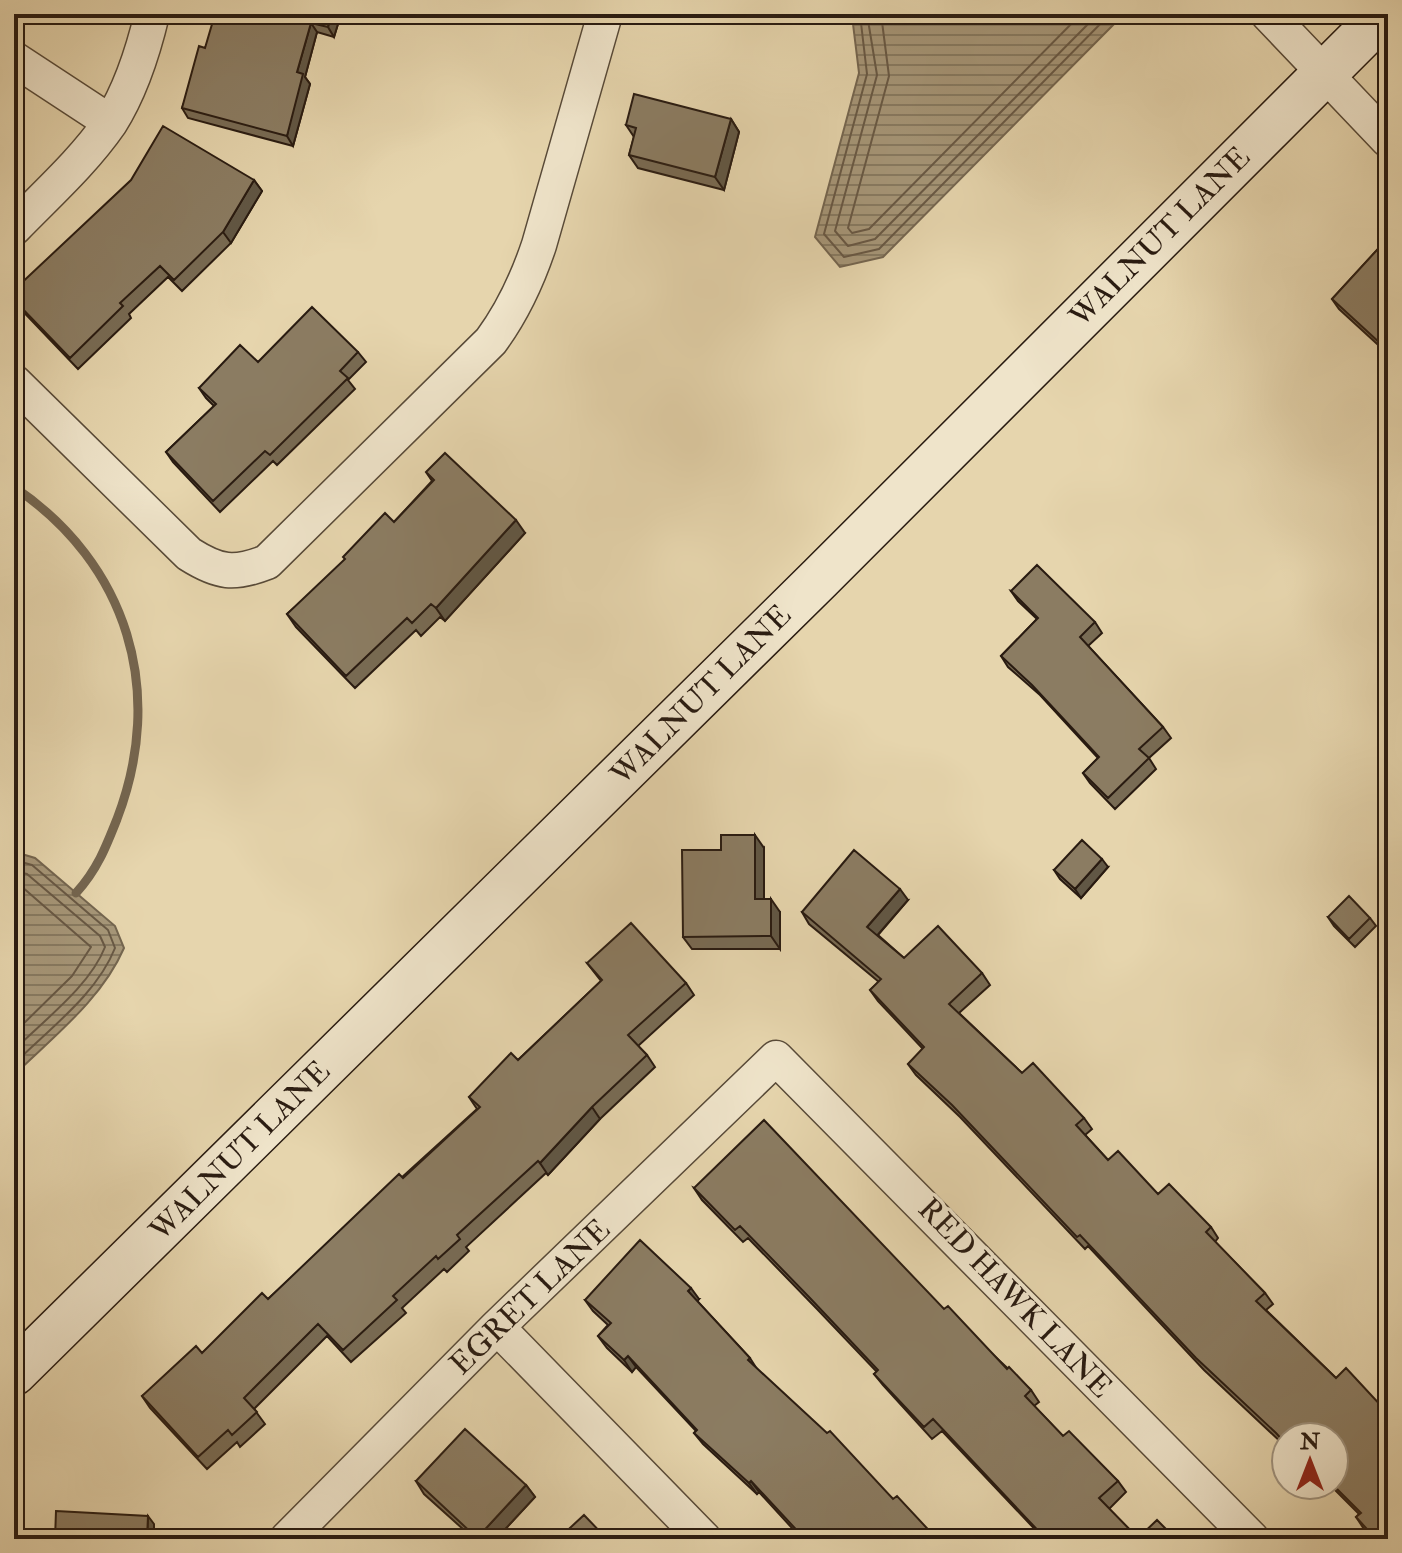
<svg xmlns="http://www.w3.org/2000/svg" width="1402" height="1553" font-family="'IM FELL Double Pica',serif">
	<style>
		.water { fill: url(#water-rules); stroke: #74654f; stroke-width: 2 }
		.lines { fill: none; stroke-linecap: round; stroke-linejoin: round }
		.shore { stroke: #685844; stroke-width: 2 }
		.stream { stroke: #74654f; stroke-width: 9 }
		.street-casing { stroke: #584a38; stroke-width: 37 }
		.secondary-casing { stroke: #291b11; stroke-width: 47 }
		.street { stroke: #efe4ca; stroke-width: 34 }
		.secondary { stroke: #efe4ca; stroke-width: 44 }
		.wall { fill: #786b54; stroke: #291b11; stroke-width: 2 }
		.shaded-wall { fill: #615745; stroke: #291b11; stroke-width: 2 }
		.building { fill: #8b7c62; stroke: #291b11; stroke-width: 2 }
		.labels { text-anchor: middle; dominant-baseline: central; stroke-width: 7; stroke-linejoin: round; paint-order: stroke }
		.street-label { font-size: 30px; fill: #291b11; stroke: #efe4ca }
	</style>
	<defs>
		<pattern id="water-rules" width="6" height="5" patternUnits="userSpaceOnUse" patternTransform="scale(2)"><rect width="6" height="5" fill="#a69678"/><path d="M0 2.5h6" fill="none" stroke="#877a61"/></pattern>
	</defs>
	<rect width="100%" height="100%" fill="#e6d5ad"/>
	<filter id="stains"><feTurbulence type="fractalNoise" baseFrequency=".0025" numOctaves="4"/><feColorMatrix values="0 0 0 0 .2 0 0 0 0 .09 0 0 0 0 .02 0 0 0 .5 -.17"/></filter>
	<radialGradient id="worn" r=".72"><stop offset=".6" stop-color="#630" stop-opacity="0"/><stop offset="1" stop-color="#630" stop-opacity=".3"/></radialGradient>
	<!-- water -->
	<path class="water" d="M842 14H1116L1119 19 883 257 840 267 815 237 859 73 853 24Z
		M15 852 35 858 115 926 124 948C102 999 54 1036 14 1075Z"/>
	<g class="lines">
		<!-- shore -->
		<path class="shore" d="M854 14 861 23 867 74 824 234 844 257 879 249 1110 14
			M867 14 877 75 835 231 848 246 875 239 1098 14
			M881 14 889 76 848 228 852 233 869 229 1081 14
			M14 860 32 865 108 930 115 948C97 994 49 1029 14 1064
			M14 871 27 874 100 936 105 947C90 986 43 1021 14 1050
			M14 883 21 886 91 947 72 976 14 1033"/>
		<!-- stream -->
		<path class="stream" d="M14 487C128 564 166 691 117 819 106 847 97 870 76 893"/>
		<defs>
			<path id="street" d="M1268 14 1388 140
				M14 59 110 122
				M14 228C47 194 83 162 110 123 131 90 143 52 152 14
				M14 382 189 554C219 573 234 575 267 562L491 341C513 311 527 281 539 245L605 14
				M497 1327 704 1539
				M287 1539 497 1327 776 1058 1252 1539"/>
			<path id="secondary" d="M14 1373 821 577 1384 14"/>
		</defs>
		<!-- street casing -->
		<use href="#street" class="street-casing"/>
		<!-- secondary casing -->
		<use href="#secondary" class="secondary-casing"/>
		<!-- street -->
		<use href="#street" class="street"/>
		<!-- secondary -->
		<use href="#secondary" class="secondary"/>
	</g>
	<!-- wall -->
	<path class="wall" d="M341 14 334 37 317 32 305 77 310 84 293 146 188 118 182 108 205 48Z
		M731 119 739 132 724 190 638 168 629 155 634 137 626 125Z
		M254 180 262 191 231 243 182 291 168 277 129 314 131 318 78 369 14 302V290Z
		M1388 238V354L1339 309 1332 299Z
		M358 352 366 362 348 380 355 389 277 465 273 461 220 512 173 462 166 452 214 406 206 398 199 388Z
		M426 472 525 533 445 621 440 617 421 636 416 630 355 688 296 627 287 614 394 522 432 481Z
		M1011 591 1095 622 1102 633 1088 646 1163 727 1171 738 1149 758 1156 769 1115 809 1090 783 1083 773 1098 758 1040 695 1008 667 1001 656 1037 619 1018 601Z
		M764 848V899L780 912V949H692L683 937Z
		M1108 867 1081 898 1060 879 1054 870Z
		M908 900 878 935 904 958 982 973 990 985 959 1013 1022 1073 1084 1118 1092 1129 1085 1135 1108 1160 1158 1194 1211 1227 1218 1238 1215 1242 1265 1293 1273 1304 1266 1310 1336 1378 1385 1410 1388 1414V1539H1374L1364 1529 1356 1517 1359 1514 1330 1485H1334L1286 1437V1447L1204 1370 1088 1246 1085 1249 960 1117 916 1075 908 1064 923 1049 878 1001 870 990 879 982 809 924 802 912Z
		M1328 917 1370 918 1376 926 1355 947 1334 926Z
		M587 963 686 983 694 995 638 1046 647 1055 655 1067 600 1119 548 1175 546 1173 466 1247 469 1251 447 1272 444 1269 402 1308 406 1313 351 1362 327 1336 254 1409 265 1424 240 1447 237 1442 207 1469 150 1408 142 1396 202 1353 268 1299 477 1109 469 1097 518 1060 601 981Z
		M694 1188 944 1309 1031 1390 1039 1402 1034 1406 1063 1436 1118 1481 1126 1492 1109 1509 1138 1538 1176 1539H1044L942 1431 932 1439 883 1385 874 1374 877 1372 817 1309 748 1238 743 1242 702 1200Z
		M699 1299 697 1301 750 1358 757 1369 893 1499 937 1539H802L759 1492 757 1494 703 1444 694 1433 696 1431 636 1367 632 1372 607 1348 598 1336 608 1325 593 1311 585 1300Z
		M416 1481 526 1485 535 1497 496 1539H474L424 1494Z"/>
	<!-- shaded-wall -->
	<path class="shaded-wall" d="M331 14H341L334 37 328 27Z
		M311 23 317 32 305 77 310 84 293 146 287 136 297 72Z
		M731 119 739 132 724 190 715 177Z
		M254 180 262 191 231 243 223 232Z
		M1388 337V354L1381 344Z
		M516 520 525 533 445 621 436 608Z
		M755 835 764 848V912L755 899Z
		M1102 859 1108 867 1081 898 1075 889Z
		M900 889 908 900 875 938 867 927Z
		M771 899 780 912V949L771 936Z
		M592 1107 600 1119 548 1175 540 1163Z
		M691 1288 699 1299 696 1303 688 1291Z
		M628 1356 636 1367 632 1372 624 1360Z
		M751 1481 759 1492 757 1494 749 1483Z
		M526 1485 535 1497 496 1539H478L477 1538Z
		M148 1516 154 1524V1539H147Z"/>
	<!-- building -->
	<path class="building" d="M215 14H331L328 27 311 23 297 72 303 74 287 136 182 108 199 46 205 48Z
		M634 94 731 119 715 177 629 155 636 128 626 125Z
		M163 126 254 180 223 232 174 280 160 266 120 303 123 306 70 358 14 300V290L131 180Z
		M1388 238V337L1381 344 1332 299Z
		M312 307 358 352 340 371 348 378 270 455 265 451 213 501 166 452 216 404 199 388 240 345 258 362Z
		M445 453 516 520 436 608 431 604 412 623 407 618 346 676 287 614 345 559 343 557 385 513 394 522 434 480 426 472Z
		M1037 565 1095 622 1080 637 1163 727 1139 749 1149 758 1108 798 1083 773 1099 757 1032 685 1001 656 1038 618 1011 591Z
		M721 835H755V899H771V936L683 937 682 850H721Z
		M1082 840 1102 859 1075 889 1054 870Z
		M854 850 900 889 867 927 904 958 938 926 982 973 949 1004 1022 1073 1033 1063 1084 1118 1076 1125 1108 1160 1118 1151 1158 1194 1169 1184 1211 1227 1206 1232 1265 1293 1256 1301 1336 1378 1346 1368 1385 1410 1382 1413 1388 1419V1539H1376L1356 1517 1361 1513 1333 1485 1334 1437H1286V1444L1276 1433 1196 1358 1080 1235 1077 1237 952 1105 908 1064 924 1047 870 990 881 979 802 912Z
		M1349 896 1370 918 1349 939 1328 917Z
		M631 923 686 983 628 1035 647 1055 592 1107 540 1163 538 1161 457 1235 460 1239 438 1259 436 1256 393 1296 397 1300 343 1350 318 1324 244 1398 257 1412 232 1435 228 1430 198 1457 142 1396 196 1346 202 1353 262 1293 268 1299 399 1174 403 1178 480 1107 469 1097 511 1053 518 1060 602 980 587 963Z
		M764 1120 944 1309 948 1306 1007 1369 1009 1367 1031 1390 1025 1396 1063 1436 1069 1431 1118 1481 1099 1498 1138 1538 1157 1520 1176 1539H1046L933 1419 924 1427 874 1374 878 1370 809 1297 740 1226 735 1230 694 1188Z
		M640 1240 691 1288 688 1291 750 1358 748 1360 827 1433 830 1431 893 1499 897 1496 937 1539H805L751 1481 749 1483 694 1433 697 1430 628 1356 624 1360 598 1336 611 1323 585 1300Z
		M465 1429 526 1485 477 1538 416 1481Z
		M56 1511 148 1516 147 1539H55Z
		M584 1515 607 1539H558Z"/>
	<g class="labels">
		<!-- street labels -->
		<g class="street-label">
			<text transform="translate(1160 237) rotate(-45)">WALNUT LANE</text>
			<text transform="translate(701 695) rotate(-45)">WALNUT LANE</text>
			<text transform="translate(240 1151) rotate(-45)">WALNUT LANE</text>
			<text transform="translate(530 1297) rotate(-44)">EGRET LANE</text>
			<text transform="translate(1015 1298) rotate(46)">RED HAWK LANE</text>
		</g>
	</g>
	<!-- margin -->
	<rect width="1402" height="1553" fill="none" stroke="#e6d5ad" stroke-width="48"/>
	<rect x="16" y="16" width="1370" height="1521" fill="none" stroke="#291b11" stroke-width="4"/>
	<rect x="24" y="24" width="1354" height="1505" fill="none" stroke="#291b11" stroke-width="2"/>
	<!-- north arrow -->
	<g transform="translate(1310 1461)"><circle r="38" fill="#efe4ca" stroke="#a09480" stroke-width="2"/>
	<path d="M0-6L14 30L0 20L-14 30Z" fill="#8f2418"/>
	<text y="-12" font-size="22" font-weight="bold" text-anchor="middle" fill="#291b11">N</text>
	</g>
	<rect width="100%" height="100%" filter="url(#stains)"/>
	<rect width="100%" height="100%" fill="url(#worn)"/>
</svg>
